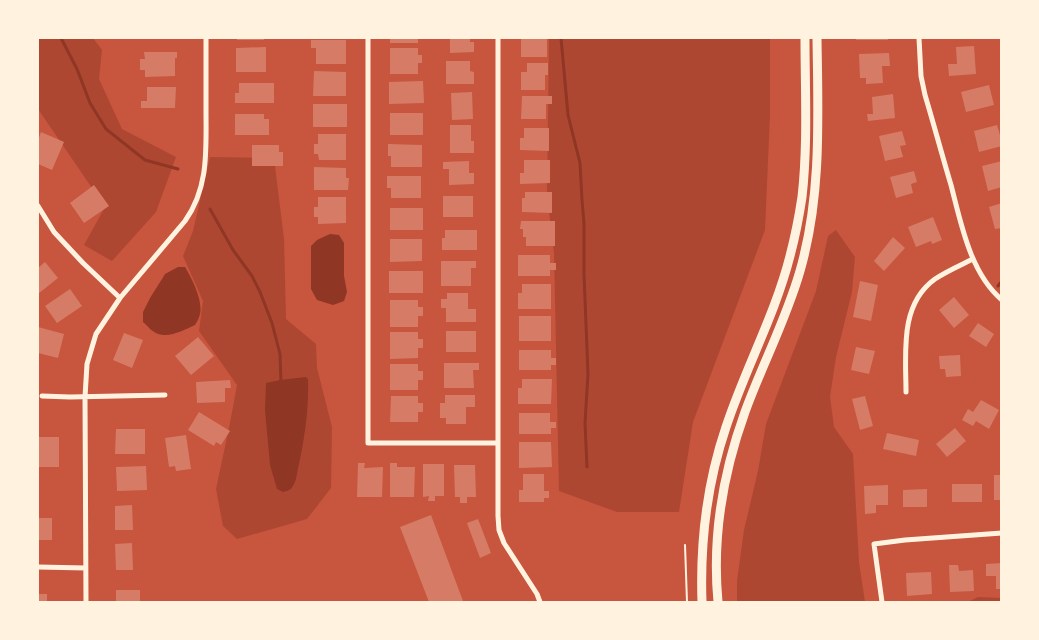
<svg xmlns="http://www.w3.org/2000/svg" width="1039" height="640" font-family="Lato,sans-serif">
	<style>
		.green { fill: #ae4732 }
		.water { fill: #8f3625 }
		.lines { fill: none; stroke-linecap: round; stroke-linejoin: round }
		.stream { stroke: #8f3625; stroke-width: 3 }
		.building { fill: #d67c66 }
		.path { stroke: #fff3e0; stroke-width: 2 }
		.minor { stroke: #fff3e0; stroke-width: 5 }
		.trunk { stroke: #fff3e0; stroke-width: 9 }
	</style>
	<rect width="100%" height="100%" fill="#c8553d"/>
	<!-- green -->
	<path class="green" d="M38 38H93L102 50 99 79 122 129 176 157 156 212 112 261 84 245 105 207 38 109Z
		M549 38H770V115L765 230 693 422 679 512H617L559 491 554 253 547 195Z
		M210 157 274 158 284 239 286 319 316 344 317 368 332 427 331 488 307 519 237 539 223 526 216 489 230 423 237 385 199 331 203 301 183 256 193 231Z
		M836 230 855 257 852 292 836 357 830 397 834 427 853 454 859 562 865 602H737V581L744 530 758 471 766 424 816 291 828 236Z
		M978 597 1001 598V602H968Z"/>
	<!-- water -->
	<path class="water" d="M330 234 339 235 344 243V276L347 292 344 301 333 305 317 300 311 289V246L317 240Z
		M178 267H185C192 279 203 300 200 314 199 318 197 322 195 325 184 330 168 339 156 333 151 331 147 325 143 322V312L150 298 162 279 165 274Z
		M306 377 308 379C309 408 305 436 299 464 297 471 297 480 293 486 291 490 287 491 283 492L277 489 270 465 265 410 266 383 280 380Z"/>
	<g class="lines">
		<!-- stream -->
		<path class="stream" d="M61 38 77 69 90 103 106 129 145 160 178 169
			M561 38 568 115 580 163 582 200 584 224V274L588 374 585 423 587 467
			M210 209 233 250 252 276 260 292 272 323 280 354 281 383
			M998 286 1002 281"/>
	</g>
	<!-- building -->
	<path class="building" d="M237 38H264V40H237Z
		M390 38H418V43H390Z
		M450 38H470V42H474V52L450 53Z
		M521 38H547V57H521Z
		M856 38H888V40H856Z
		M311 40H346V64H316V48H311Z
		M974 46 976 74 949 76 948 64H957L956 47Z
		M266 47V72H236V48Z
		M390 48H418V55H422V63H418V74H390Z
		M144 52H177V58H175V76L145 77V70H140V59H145Z
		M889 53 890 66H882L883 83 866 84V78H860L859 54Z
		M446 61H470V71L474 72V84H446Z
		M527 63H548V75H545V90H521V72H527Z
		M314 71 346 72V96H313Z
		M423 81 424 103 389 104V82Z
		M239 83H274V103H235V93H239Z
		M989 85 994 105 966 112 961 92Z
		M147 87H176L175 108H141V101H147Z
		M472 92 473 119 452 120 451 93Z
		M893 94 895 118 868 121 867 114H873L872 97Z
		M522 96H552V104H546V119H521Z
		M313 104H347V127H313Z
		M390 113H423V135H390Z
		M235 114H264V119H269V135H235Z
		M450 125H471V141H474V153H450Z
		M997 125 1002 142V146L979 152 974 131Z
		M524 128H549V151L520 150V138H524Z
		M902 131 906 145 900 146 903 157 885 161 879 136Z
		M41 132 64 142 52 170 38 164V140Z
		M318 134H346V160H319L318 154H314V144H318Z
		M388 144 422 145V167H391V156H388Z
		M252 145H279V152H283V166H252Z
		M524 160H550V183L520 184V173H524Z
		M469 161V173H474V184L449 185V169H443V162Z
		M1002 161V187L988 191 982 166Z
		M314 167 346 168V178H349L348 190H314Z
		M914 171 917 182 911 184 913 193 896 198 890 177Z
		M387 176H421V198H391V188H387Z
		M94 185 109 206 84 223 70 203Z
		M525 192H552V213L522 212V198H525Z
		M443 196H473V217H443Z
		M318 197H346V223L318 224V217H314V207H318Z
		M1002 203V228L995 229 989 207Z
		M390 208H423V230H390Z
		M933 217 942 240 932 244 931 241 916 247 908 227Z
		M521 221H555V246H526V237H523V229H520Z
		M445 230H477V250H442V238H445Z
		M893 237 905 248 884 271 874 261Z
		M390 239H422V261L390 262Z
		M518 255H550V263H556V270H550V276H518Z
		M441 261H476V268H471V286H441Z
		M45 262 58 278 38 294V268Z
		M389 271H423V293H389Z
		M860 281 878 285 871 321 853 317Z
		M522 284H551V309H518V293H522Z
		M70 289 82 306 57 323 45 306Z
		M447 293H468V309H476V322H446V308H441V299H447Z
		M954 297 969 315 954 328 939 310Z
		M390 300H418V307H423V316H418V327H390Z
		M519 316H551V341H519Z
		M978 323 994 334 986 347 969 336Z
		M38 327 64 334 58 358 38 353Z
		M446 331H476V352H446Z
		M390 332H418V339H423V348H418V358L390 359Z
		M124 333 143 340 132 368 113 360Z
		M198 337 214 356 191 375 175 356Z
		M856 347 875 351 869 374 851 370Z
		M519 350H551V358H556V365H551V370H519Z
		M960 355 961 376 946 377 945 369H940L939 356Z
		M444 363H479V370H473L474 388H444Z
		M390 364H418V371H423V380H418V390H390Z
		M522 379H552L551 404H518V388H522Z
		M230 380 231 388H225V402L197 403 196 382Z
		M445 395H475V407H466V424H446V418H440V403H445Z
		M391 396H418V403H423V412H418V422H390Z
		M865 396 873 426 860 430 852 399Z
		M981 400 999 410 989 429 976 421 973 426 962 420 968 409 973 412Z
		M199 412 230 431 221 445 216 442 214 446 188 430Z
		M519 413H550V422H556V428H551V434H519Z
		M955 428 966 441 947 457 936 444Z
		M116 429H145V454H115Z
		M887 433 919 440 916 456 883 449Z
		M186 435 191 469 176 471 175 466 169 467 165 438Z
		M38 437H59V467H38Z
		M519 442H551L552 467 519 468Z
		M358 463H365L364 468 383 467 382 497H357Z
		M390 463H397V467H415L414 497H390Z
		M423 464H444V496H435V501H428L429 496 423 497Z
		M454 465H475L476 497H467V503H460V497H455Z
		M146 466 147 490 117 491 116 467Z
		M523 474H544V491H549V498H544V502H519V490H523Z
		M994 475H1002V500H994Z
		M952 484H982V502H952Z
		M888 485V505H876V513L865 514 864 486Z
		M927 489V507H903V490Z
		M132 505 133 530H115V506Z
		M431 515 463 601 460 602H429L400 527Z
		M38 518H52V540H38Z
		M478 519 491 553 480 558 467 523Z
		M132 543 133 570H116L115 544Z
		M1002 563V589H996V576H986V564Z
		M949 565H958L959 571 973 570 974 591 950 592Z
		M931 572 932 594 907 596 906 573Z
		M116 590H140V602H116Z
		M38 594H47V602H38Z"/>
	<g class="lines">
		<!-- path -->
		<path class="path" d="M685 545 687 602"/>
		<!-- minor -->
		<path class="minor" d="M368 38V443H498
			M498 38V516L499 530 504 543 537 594 540 602
			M919 38 921 76 925 95C934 125 942 155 951 185 961 223 970 273 1002 300
			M38 206 54 232 83 263 120 298
			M906 392C906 353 899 305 935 279 947 271 961 265 973 259
			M42 396 70 397 165 395
			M38 567 86 568
			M86 602 85 397 87 364 96 334 120 298 185 221C209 187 206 150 206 110 206 86 206 62 206 38
			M882 602 874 544 905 540 1002 533"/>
		<!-- trunk -->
		<path class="trunk" d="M702 602C700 544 707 483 726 427 745 369 775 315 790 256 795 237 799 217 802 197 808 144 805 90 805 38
			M718 602C712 538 723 473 745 412 762 365 786 320 800 271 822 195 818 116 817 38"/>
	</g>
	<!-- border -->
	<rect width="1039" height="640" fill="none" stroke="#fff3e0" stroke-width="78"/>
</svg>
